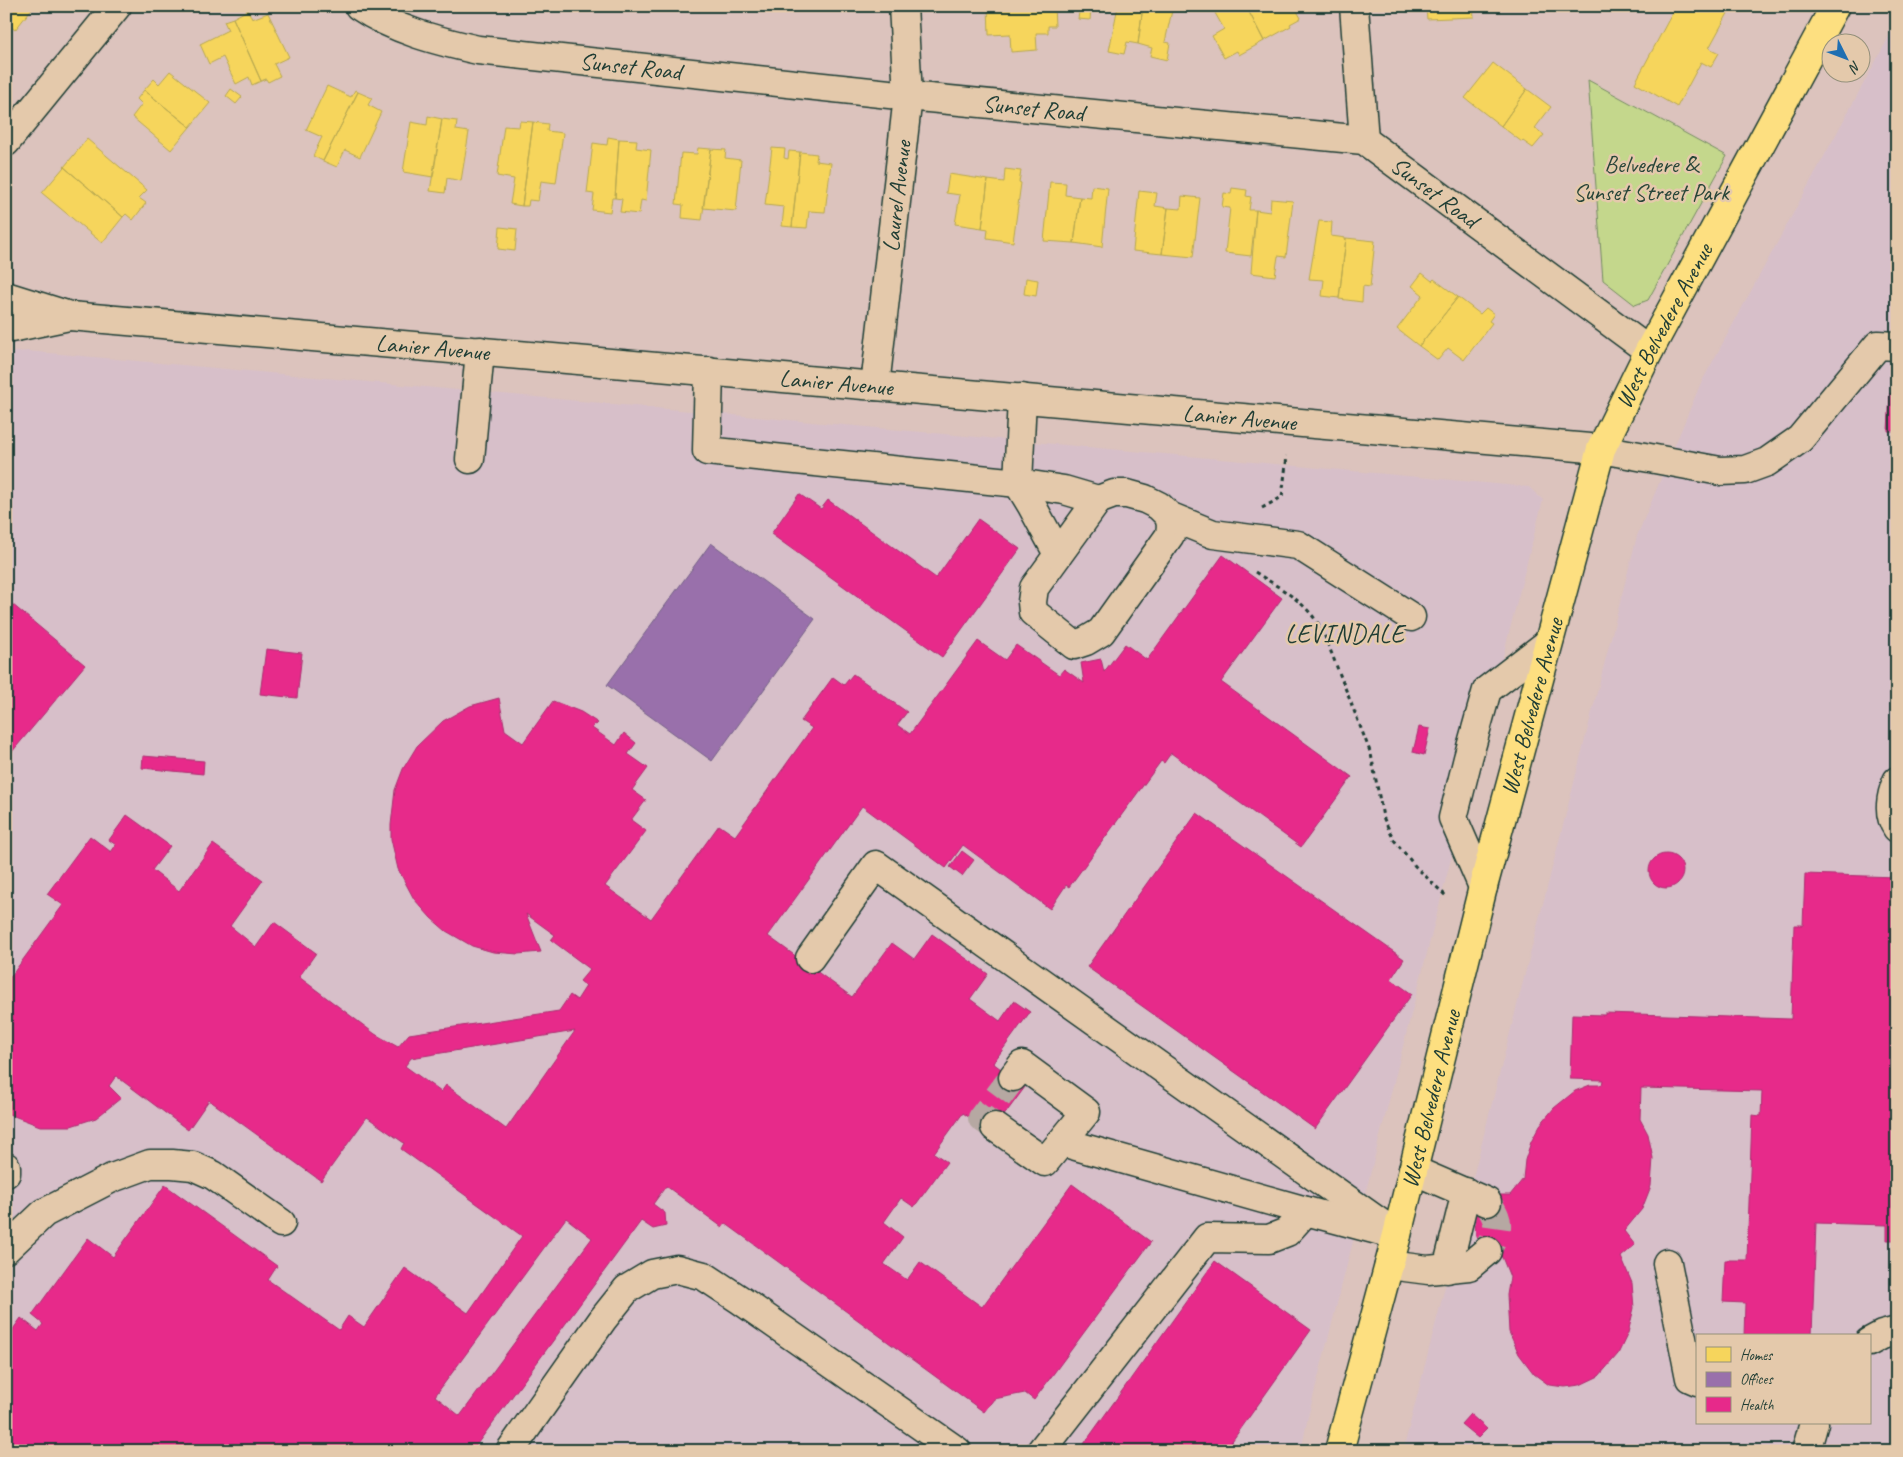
<svg xmlns="http://www.w3.org/2000/svg" width="1903" height="1457" font-family="Caveat,sans-serif">
	<style>
		.built { fill: #d7bfc9; fill-rule: evenodd }
		.green { fill: #c4d78c; stroke: #728a60 }
		.homes { fill: #f6d55c; stroke: #b6a750 }
		.offices { fill: #9970ab; stroke: #746187 }
		.health { fill: #e7298a; stroke: #ab2f70; fill-rule: evenodd }
		.lines { fill: none; stroke-linecap: round; stroke-linejoin: round }
		.minor-tunnel { stroke: #b6a8a2; stroke-width: 28; stroke-dasharray: 28 14; stroke-linecap: butt }
		.minor-casing { stroke: #1f3d34; stroke-width: 31 }
		.major-casing { stroke: #1f3d34; stroke-width: 31 }
		.path { stroke: #1f3d34; stroke-width: 3; stroke-dasharray: 4 4; stroke-linecap: butt }
		.minor { stroke: #e4c9ab; stroke-width: 28 }
		.major { stroke: #fddf80; stroke-width: 28 }
		.labels { text-anchor: middle; dominant-baseline: central; stroke-width: 5; stroke-linejoin: round; paint-order: stroke }
		.street-label { font-size: 24px; fill: #1f3d34; stroke: #e4c9ab }
		.park-label { font-size: 24px; fill: #274538; stroke: #e4c9ab }
		.neighbourhood-label { font-size: 25px; letter-spacing: 1px; fill: #1f3d34; stroke: #e4c9ab }
	</style>
	<rect width="100%" height="100%" fill="#dcc3bd"/>
	<filter id="ink" filterUnits="userSpaceOnUse"><feTurbulence type="fractalNoise" baseFrequency=".02" numOctaves="2"/><feDisplacementMap in="SourceGraphic" scale="10" xChannelSelector="R" yChannelSelector="G"/><feConvolveMatrix kernelMatrix="1 2 1 2 8 2 1 2 1" color-interpolation-filters="sRGB"/></filter>
	<g filter="url(#ink)">
		<!-- built -->
		<path class="built" d="M1897 22V1451H1403L1637 536 1700 385ZM1697 1336H1869V1423H1697Z
			M27 351 1529 487 1543 500 1308 1417 1301 1451H6V353Z"/>
		<!-- green -->
		<path class="green" d="M1588 80 1727 156 1648 300 1635 305 1603 280Z"/>
		<!-- homes -->
		<path class="homes" d="M6 6H34L15 30 6 23Z
			M988 6H1054L1055 26H1048V33H1036L1037 50 1011 52 1010 34 989 35Z
			M1080 6H1091L1090 20 1078 19Z
			M1118 6H1143L1138 44 1127 42 1124 54 1109 51Z
			M1143 6H1173L1165 42 1170 43 1167 60 1150 56 1152 48 1138 44Z
			M1227 6H1246L1264 41 1239 55 1237 51 1224 58 1212 36 1224 29 1215 13Z
			M1246 6H1280L1281 8 1294 6 1301 18 1290 24 1291 26 1264 41Z
			M1426 6H1473L1474 17 1427 19Z
			M1676 6H1732L1709 48 1719 53 1711 67 1701 62 1677 107 1635 83Z
			M248 10 252 19 268 13 289 57 274 64 280 76 268 82 266 79 261 81 233 18Z
			M233 18 261 81 252 85 249 77 236 84 223 57 209 64 200 44 228 30 224 21Z
			M1493 63 1527 89 1501 126 1465 98Z
			M170 71 210 103 190 127 144 90 154 79 159 84Z
			M327 86 351 97 355 90 358 92 323 161 313 156 322 137 306 130Z
			M231 89 242 97 236 104 226 96Z
			M1527 89 1551 107 1535 128 1544 135 1533 148 1523 141 1522 142 1501 126Z
			M144 90 190 127 171 150 132 117 142 104 137 99Z
			M358 92 372 98 368 105 381 112 360 157 345 150 337 167 323 161Z
			M428 116 442 119 433 177 403 172 411 122 427 125Z
			M442 119 457 121 456 130 469 132 461 181 447 178 445 193 430 191Z
			M520 121 533 122 522 206 510 204 514 179 497 176 504 126 519 127Z
			M533 122 548 124 547 131 563 133 556 183 541 181 538 201 529 200 528 206H522Z
			M608 137 619 139 615 198H612L610 212 592 210 594 194 587 193 593 143 607 145Z
			M87 139 147 190 139 198 146 203 133 220 126 214 123 217 64 167Z
			M619 139 637 140 636 148 651 150 646 201 641 200 639 214 620 212 622 199 615 198Z
			M698 148 711 149 702 220 682 218 683 205 676 204 681 153 697 154Z
			M772 148 785 149 784 158 788 159 789 151 800 152 792 227 782 226 784 207 765 205Z
			M711 149 726 150 725 158 741 160 736 211 703 208Z
			M800 152 817 154 816 161 831 163 825 212 809 211 807 228 792 227Z
			M64 167 123 217 102 243 42 193Z
			M1005 169 1021 171 1019 182 1021 183 1013 242 987 238 988 229 982 228 988 180 1004 182Z
			M949 174 988 180 982 228 955 224 960 195 946 193Z
			M1050 182 1066 183 1065 195 1080 197 1074 243 1044 241Z
			M1092 186 1108 188 1102 247 1074 243 1080 197 1091 198Z
			M1232 188 1247 190 1246 196 1251 197 1249 210H1256L1251 256 1225 253 1230 208 1222 207 1224 193 1231 194Z
			M1139 191 1157 193 1155 206 1168 208 1162 254 1133 251Z
			M1182 196 1200 198 1193 257 1162 254 1168 208 1181 209Z
			M1271 199 1293 201 1286 257 1278 256 1275 276 1251 273 1256 210 1270 212Z
			M1319 221 1332 222 1331 236 1346 238 1339 298 1322 296 1324 280 1309 279Z
			M500 227 517 229 515 251 498 249Z
			M1346 238 1375 241 1370 287 1363 286 1362 302 1339 299Z
			M1422 273 1432 281 1434 279 1458 297 1419 346 1397 329 1423 295 1412 286Z
			M1026 278 1038 280 1036 296 1024 294Z
			M1458 297 1480 314 1486 308 1494 314 1489 321 1492 323 1464 360 1448 348 1438 360 1419 346Z"/>
		<!-- offices -->
		<path class="offices" d="M711 543 815 619 712 761 607 685Z"/>
		<!-- health -->
		<path class="health" d="M1890 393H1897V431H1888Z
			M799 494 821 509 828 500 936 578 978 519 1020 549 942 657 771 534Z
			M1223 555 1282 598 1221 682 1352 777 1301 847 1171 753 1164 763 1161 761 1069 887 1066 885 1050 909 963 845 946 868 862 806 768 936 852 997 892 943 914 959 932 934 988 974 970 999 1000 1021 1014 1001 1030 1012 993 1063 1025 1087 991 1133 963 1113 934 1153 947 1162 914 1207 901 1198 884 1222 903 1237 884 1264 907 1280 920 1262 982 1307 1072 1184 1151 1242 1034 1400 1025 1393 994 1399 984 1412 725 1223 722 1227 666 1186 653 1204 665 1213 666 1226 653 1229 641 1221 472 1451H6V1339L21 1318 38 1331 43 1324 32 1315 88 1238 113 1257 165 1185 277 1266 268 1280 339 1330 348 1316 364 1327 405 1268 468 1313 522 1236 401 1149 404 1143 367 1117 321 1181 209 1100 188 1130 116 1076 109 1086 121 1098 96 1118 71 1126H40L6 1113V1004L10 999 6 996V983L63 905 47 894 90 836 111 852 116 845 109 840 127 815 170 846 152 870 179 891 213 844 263 880 230 926 256 947 274 922 316 953 299 977 375 1034 398 1047 409 1034 559 1011 570 995 577 1000 586 986 580 981 590 969 551 940 555 935 526 914 541 952 518 954 493 952 472 946 446 931 431 918 414 899 398 869 391 839V825L395 790 403 769 417 746 443 721 470 706 499 698 505 730 523 743 553 701 581 712 598 723 596 725 594 724 592 728 616 745 624 733 636 743 628 754 648 768 632 790 646 800 631 820 646 831 605 886 651 919 719 825 735 836 812 728 801 721 833 677 844 685 853 674 907 712 897 725 910 734 978 641 1005 660 1016 645 1059 675 1064 669 1084 683 1081 663 1101 659 1104 672 1125 644 1147 660ZM575 1031 506 1129 446 1085 441 1092 405 1066 411 1058ZM566 1218 592 1238 460 1416 435 1396Z
			M6 599 85 665 6 759Z
			M266 649 302 653 297 698 260 694Z
			M1419 727 1430 729 1424 755 1413 752Z
			M143 756 204 761 203 774 142 768Z
			M1197 813 1404 959 1391 979 1412 994 1315 1129 1087 967Z
			M962 851 974 860 962 876 950 867Z
			M1649 871a17 17 0 1 1 34 0a17 17 0 1 1-34 0Z
			M1805 874 1897 877V1240H1887V1225L1816 1223 1812 1336H1744L1745 1303 1723 1302 1725 1260H1747L1752 1115 1761 1116 1762 1091 1641 1088 1640 1119 1648 1134 1653 1158 1651 1186 1642 1209 1624 1231 1635 1245 1621 1257 1632 1283 1634 1308 1628 1333 1618 1354 1599 1376 1580 1385 1565 1387 1549 1385 1534 1374 1519 1354 1509 1332 1507 1295 1510 1277 1502 1257 1490 1254 1482 1246 1476 1236 1475 1224 1477 1214 1482 1205 1490 1199 1500 1195H1510L1523 1179 1525 1160 1531 1142 1540 1125 1554 1108 1575 1091 1590 1085H1602L1603 1080 1570 1079 1572 1014 1605 1015V1013L1791 1019 1794 925H1803Z
			M1215 1261 1311 1330 1225 1451H1079Z
			M1470 1414 1487 1429 1478 1438 1461 1424Z"/>
		<g class="lines">
			<!-- minor-tunnel -->
			<path class="minor-tunnel" d="M995 1127 982 1118 1013 1077
				M1487 1202C1502 1224 1499 1227 1487 1251"/>
			<defs>
				<g id="minor">
					<path id="s1" d="M359 6C394 30 438 41 478 50L908 96 1364 140 1649 351"/>
					<path d="M1354 6 1364 140"/>
					<path d="M6 142 117 6"/>
					<path id="s2" d="M6 296 70 316 1601 449 1720 471 1745 470 1767 462 1800 439 1878 345 1897 346"/>
					<path d="M6 329 69 316"/>
					<path d="M709 371 707 451 1018 483 1022 398"/>
					<path id="s3" d="M875 386 908 96 903 6"/>
					<path d="M470 459 480 351"/>
					<path d="M1018 483 1064 490 1098 500 1114 494H1127L1145 499 1159 506 1169 516 1171 525 1170 535 1101 632 1086 641 1074 645 1033 612 1032 602 1034 588 1098 500"/>
					<path d="M1018 483 1032 506 1058 554"/>
					<path d="M1169 516 1213 534 1298 545 1411 617"/>
					<path d="M1897 781C1891 795 1887 814 1897 828"/>
					<path d="M1483 887 1453 818 1468 758 1487 690 1548 643"/>
					<path d="M810 958 876 865 1397 1235"/>
					<path d="M995 1127 1045 1162 1086 1112 1022 1065 1013 1077"/>
					<path d="M1062 1142 1306 1211 1381 1231"/>
					<path d="M6 1167V1173"/>
					<path d="M1413 1170 1487 1202"/>
					<path d="M6 1249 44 1213 112 1178 150 1164H172L193 1166 213 1175 281 1223"/>
					<path d="M1667 1263 1690 1378 1697 1381"/>
					<path d="M1389 1265 1428 1270 1469 1266 1487 1251"/>
					<path d="M1447 1269 1466 1192"/>
					<path d="M1869 1342 1882 1335 1897 1331"/>
					<path d="M510 1451 603 1319 627 1289 652 1274 677 1269 704 1276 739 1299 957 1451"/>
					<path d="M1041 1451 1207 1238 1269 1239 1287 1232 1306 1211"/>
					<path d="M1806 1451 1814 1423"/>
				</g>
				<g id="major">
					<path id="s4" d="M1339 1451 1397 1235 1483 887 1601 449 1649 351 1835 6"/>
				</g>
			</defs>
			<!-- minor casing -->
			<use href="#minor" class="minor-casing"/>
			<!-- major casing -->
			<use href="#major" class="major-casing"/>
			<!-- path -->
			<path class="path" d="M1262 508 1282 497 1287 456
				M1255 572C1284 591 1308 602 1324 634L1371 754 1383 817 1394 840 1415 866 1447 897"/>
			<!-- minor -->
			<use href="#minor" class="minor"/>
			<!-- major -->
			<use href="#major" class="major"/>
		</g>
	</g>
	<g class="labels">
		<!-- street labels -->
		<g class="street-label">
			<text stroke="none"><textPath href="#s1" startOffset="281">Sunset Road</textPath></text>
			<text stroke="none"><textPath href="#s1" startOffset="686">Sunset Road</textPath></text>
			<text stroke="none"><textPath href="#s1" startOffset="1106">Sunset Road</textPath></text>
			<text stroke="none"><textPath href="#s3" startOffset="191">Laurel Avenue</textPath></text>
			<text stroke="none"><textPath href="#s4" startOffset="1174">West Belvedere Avenue</textPath></text>
			<text stroke="none"><textPath href="#s2" startOffset="431">Lanier Avenue</textPath></text>
			<text stroke="none"><textPath href="#s2" startOffset="836">Lanier Avenue</textPath></text>
			<text stroke="none"><textPath href="#s2" startOffset="1241">Lanier Avenue</textPath></text>
			<text stroke="none"><textPath href="#s4" startOffset="769">West Belvedere Avenue</textPath></text>
			<text stroke="none"><textPath href="#s4" startOffset="364">West Belvedere Avenue</textPath></text>
		</g>
		<!-- park labels -->
		<g class="park-label">
			<text x="1651" y="164">Belvedere &amp;<tspan x="1651" dy="28">Sunset Street Park</tspan></text>
		</g>
		<!-- neighbourhood labels -->
		<g class="neighbourhood-label">
			<text x="1345" y="634">LEVINDALE</text>
		</g>
	</g>
	<!-- margin -->
	<rect width="1903" height="1457" fill="none" stroke="#e4c9ab" stroke-width="25"/>
	<rect x="12" y="12" width="1878" height="1432" fill="none" stroke="#1f3d34" stroke-width="2" filter="url(#ink)"/>
	<!-- legend -->
	<rect x="1696" y="1334" width="175" height="90" fill="#e4c9ab" stroke="#95917b"/>
	<rect x="1706" y="1347" width="25" height="15" fill="#f6d55c" stroke="#95917b"/>
	<text x="1740" y="1360" font-size="15" fill="#1f3d34">Homes</text>
	<rect x="1706" y="1372" width="25" height="15" fill="#9970ab" stroke="#95917b"/>
	<text x="1740" y="1384" font-size="15" fill="#1f3d34">Offices</text>
	<rect x="1706" y="1397" width="25" height="15" fill="#e7298a" stroke="#95917b"/>
	<text x="1740" y="1410" font-size="15" fill="#1f3d34">Health</text>
	<!-- north arrow -->
	<g transform="translate(1846 58) rotate(132)"><circle r="24" fill="#e4c9ab" stroke="#95917b"/>
	<path d="M0-4L9 19L0 12L-9 19Z" fill="#1f6fb2"/>
	<text y="-8" font-size="14" font-weight="bold" text-anchor="middle" fill="#1f3d34">N</text>
	</g>
</svg>
